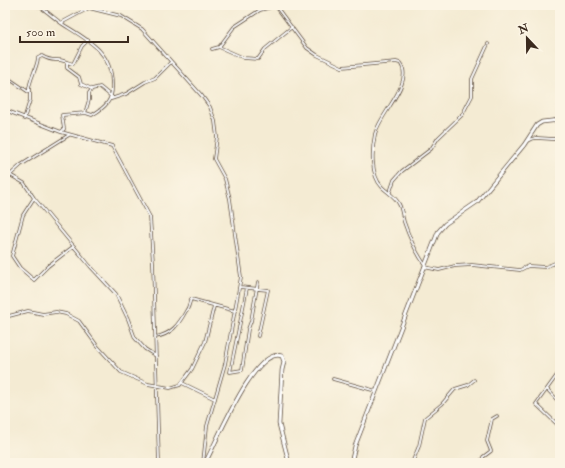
<svg xmlns="http://www.w3.org/2000/svg" width="565" height="468" font-family="'IM FELL Double Pica',serif">
	<style>
		.lines { fill: none; stroke-linecap: round; stroke-linejoin: round }
		.minor-casing { stroke: #574739; stroke-width: 3.5 }
		.major-casing { stroke: #574739; stroke-width: 4.5 }
		.minor { stroke: #fff; stroke-width: 2 }
		.major { stroke: #fff; stroke-width: 3 }
	</style>
	<rect width="100%" height="100%" fill="#fcf5e5"/>
	<filter id="ink" filterUnits="userSpaceOnUse"><feTurbulence type="fractalNoise" baseFrequency=".025" numOctaves="2"/><feDisplacementMap in="SourceGraphic" scale="8" xChannelSelector="R" yChannelSelector="G"/><feConvolveMatrix kernelMatrix="1 2 1 2 8 2 1 2 1" color-interpolation-filters="sRGB"/></filter>
	<filter id="wash" filterUnits="userSpaceOnUse"><feTurbulence type="fractalNoise" baseFrequency=".012" numOctaves="4" result="noise"/><feDisplacementMap in="SourceGraphic" scale="16" xChannelSelector="R" yChannelSelector="G"/><feGaussianBlur stdDeviation="0.9" result="paint"/><feColorMatrix in="noise" values="0 0 0 0 0 0 0 0 0 0 0 0 0 0 0 0 0 1.4 0 .05"/><feComposite in="paint" operator="in"/></filter>
	<g filter="url(#wash)">
		<rect width="100%" height="100%" fill="#f4ebd3"/>
	</g>
	<g filter="url(#ink)">
		<g class="lines">
			<defs>
				<path id="minor" d="M37 5C47 11 55 19 64 25 88 40 112 52 112 84 113 100 106 107 92 115L86 113 62 115 64 129 61 132
					M275 5 307 48 317 55 342 67 396 62 400 63C415 82 380 113 375 134 372 149 370 175 382 187 388 193 395 196 399 204 402 209 402 216 404 222 409 237 416 252 425 265
					M61 23 89 8 121 16 142 29 202 96 210 107 215 121 217 137 214 159 225 179 230 199 241 277 225 364 207 426 203 463
					M219 47 234 27 260 10 275 6
					M212 49 219 47 244 58 258 59 265 49 292 27
					M67 63V68L79 77 81 84 92 89 89 93V100L85 113
					M5 76 30 93V100L24 119
					M92 89 100 87 112 97
					M29 91C28 82 37 69 38 58L42 56C54 63 56 58 64 61 68 62 69 63 73 64L82 46 88 40
					M111 99 126 94 145 82 155 78 171 62
					M5 110 61 132 112 146 150 217 153 262 159 463
					M69 135 21 165 10 175 24 183 34 198 90 266 116 294 128 319 135 338 145 349 156 356
					M527 141C538 134 549 142 560 138
					M390 192 394 180 402 171 431 149 438 138 462 115 472 96V79L488 44
					M34 198 23 215 12 256 20 268 34 280 48 266 74 246
					M424 267 439 270 455 266 472 265 520 270 528 266 545 267 560 261
					M240 287 268 290 258 336
					M247 288 230 372 242 370 248 329 251 321 258 282
					M5 317 28 311 43 314 56 312 66 314 79 321 98 347 121 372 148 384 170 388 180 385 192 369 205 342 214 306
					M155 337C171 335 179 324 186 311 189 308 189 303 191 299L235 311
					M560 371 536 404 560 427
					M333 379 376 391
					M182 383 215 399
					M547 389 560 403
					M412 463 419 446 425 418 442 404 455 389 468 385 474 380
					M481 463 483 457 491 451 487 441 492 419 497 416"/>
				<path id="major" d="M205 463C216 444 255 345 282 356L284 362 282 370 279 424 289 463
					M351 463 355 446 438 232 445 224 477 202 524 145 537 125 542 122 560 120"/>
			</defs>
			<!-- minor casing -->
			<use href="#minor" class="minor-casing"/>
			<!-- major casing -->
			<use href="#major" class="major-casing"/>
			<!-- minor -->
			<use href="#minor" class="minor"/>
			<!-- major -->
			<use href="#major" class="major"/>
		</g>
	</g>
	<!-- margin -->
	<rect width="565" height="468" fill="none" stroke="#fcf5e5" stroke-width="20"/>
	<!-- north arrow -->
	<g transform="translate(527 38) rotate(338)" stroke="#fcf5e5" stroke-width="3" paint-order="stroke">
	<path d="M0-3L7 15L0 10L-7 15Z" fill="#3b2a1e"/>
	<text y="-6" font-size="11" font-weight="bold" text-anchor="middle" fill="#3b2a1e">N</text>
	</g>
	<!-- scale -->
	<path d="M20 36v6h108v-6" fill="none" stroke="#3b2a1e" stroke-width="2"/>
	<text x="26" y="36" font-size="12" fill="#3b2a1e" stroke="#fcf5e5" stroke-width="3" paint-order="stroke">500 m</text>
</svg>
